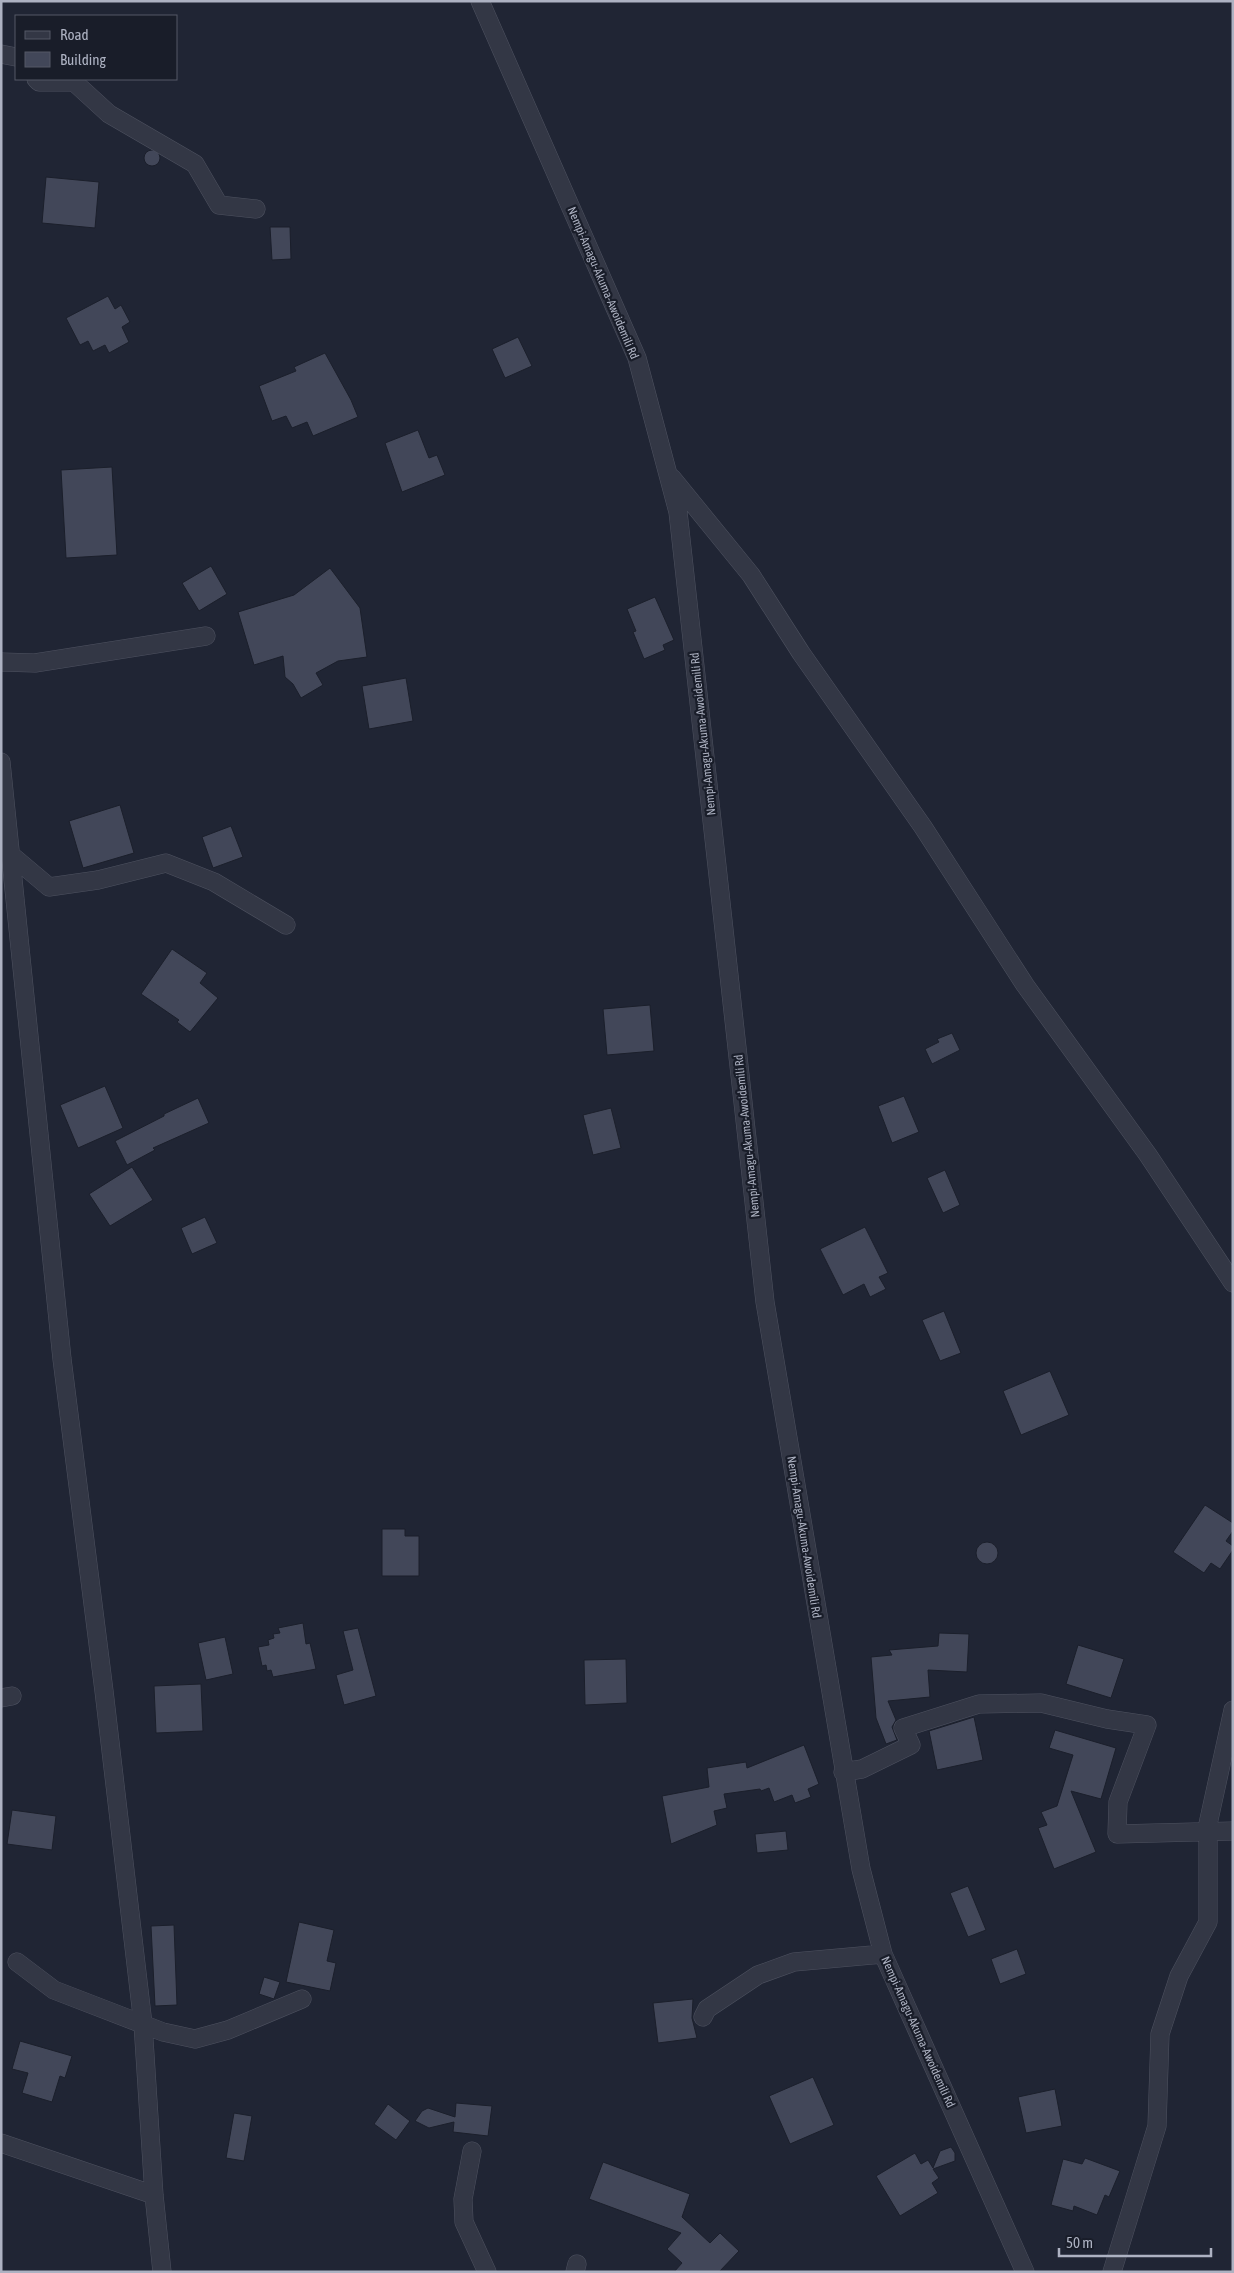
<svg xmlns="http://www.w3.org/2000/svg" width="1234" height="2273" font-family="'Asap Condensed',sans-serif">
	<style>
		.building { fill: #424759; stroke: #1b1f2b }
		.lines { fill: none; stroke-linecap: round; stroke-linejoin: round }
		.street-casing { stroke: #4e5260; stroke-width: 19 }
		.street { stroke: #333745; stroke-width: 18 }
		.labels { text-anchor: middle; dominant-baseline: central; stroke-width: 4.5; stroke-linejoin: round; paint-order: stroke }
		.street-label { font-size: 12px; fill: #adb2c2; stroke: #191d29 }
	</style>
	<rect width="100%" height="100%" fill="#202534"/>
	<!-- building -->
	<path class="building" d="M144 158a8 8 0 1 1 16 0a8 8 0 1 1-16 0Z
		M46 177 99 182 95 228 42 223Z
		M270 227H290L291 259 272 260Z
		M108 296 115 309 121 305 130 322 122 327 129 342 109 353 105 345 93 351 88 341 80 345 66 318Z
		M518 337 532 366 505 378 492 349Z
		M325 353 351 400 358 417 313 436 307 422 292 428 286 416 272 421 259 386 296 371 294 367Z
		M418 430 429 458 437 455 445 475 402 492 385 443Z
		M112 467 117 555 66 558 61 470Z
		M211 566 227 594 199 611 182 583Z
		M330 568 360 608 367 657 338 661 316 673 323 685 301 698 293 684 285 677 283 656 254 665 238 612 294 595Z
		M655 597 674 640 663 645 665 650 644 659 633 632 636 631 627 609Z
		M406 678 413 721 369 729 362 686Z
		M120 805 134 853 83 868 69 821Z
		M231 826 243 857 213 868 202 837Z
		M172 949 207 973 200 983 218 998 190 1032 177 1022 179 1020 141 994Z
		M650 1005 654 1051 607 1055 603 1009Z
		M952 1033 960 1050 932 1064 925 1049 939 1042 937 1039Z
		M105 1086 123 1128 78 1148 60 1105Z
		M904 1096 919 1132 892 1143 878 1106Z
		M198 1098 209 1123 153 1148 155 1150 127 1165 115 1141 164 1116V1114Z
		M611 1108 621 1148 593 1155 583 1115Z
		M132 1167 153 1200 110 1226 89 1194Z
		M945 1170 960 1205 943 1213 927 1178Z
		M205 1217 217 1243 192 1254 181 1228Z
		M865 1227 888 1273 879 1277 886 1289 870 1297 864 1284 843 1295 820 1249Z
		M944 1311 961 1353 940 1361 922 1320Z
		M1050 1371 1069 1415 1021 1435 1003 1391Z
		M1205 1505 1233 1523V1531L1226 1541 1233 1546V1550L1220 1569 1211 1563 1204 1573 1173 1552Z
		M382 1529H405V1536H419V1576H382Z
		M976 1553a11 11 0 1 1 22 0a11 11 0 1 1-22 0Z
		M303 1623 306 1644 310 1643 316 1669 273 1677 271 1670 267 1671 266 1665 262 1666 258 1647 269 1645 268 1640 274 1638 273 1634 280 1633 278 1628Z
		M358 1628 376 1696 344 1705 336 1675 353 1670 343 1631Z
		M939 1633 969 1634 967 1672 928 1670 930 1697 888 1701 896 1720 892 1727 897 1740 886 1744 876 1718 871 1657 892 1655 889 1650 938 1646Z
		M225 1637 233 1674 206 1680 198 1643Z
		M1078 1645 1124 1659 1111 1698 1066 1684Z
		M626 1659 627 1703 585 1705 584 1660Z
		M201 1684 203 1731 156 1733 154 1686Z
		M974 1717 983 1760 937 1770 929 1731Z
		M1055 1730 1116 1748 1101 1799 1071 1791 1096 1852 1054 1869 1038 1828 1047 1825 1041 1812 1057 1806 1073 1755 1049 1748Z
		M804 1745 819 1784 808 1789 811 1797 795 1803 792 1795 774 1802 769 1788 761 1791 760 1789 724 1794 727 1808 714 1811 717 1825 671 1844 662 1796 709 1787 707 1768 746 1762 747 1768Z
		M12 1810 56 1816 52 1850 7 1844Z
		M786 1831 788 1850 757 1853 755 1834Z
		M968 1886 986 1930 968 1937 950 1893Z
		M299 1922 334 1930 327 1961 336 1963 330 1991 286 1982Z
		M174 1925 177 2005 155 2006 151 1926Z
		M1017 1949 1026 1974 1000 1984 991 1959Z
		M264 1977 280 1982 274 1999 259 1994Z
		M693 1999 692 2018 697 2038 658 2043 653 2003Z
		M20 2041 72 2056 65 2078 60 2076 52 2102 22 2093 28 2073 12 2069Z
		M813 2077 834 2125 790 2144 769 2096Z
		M1055 2089 1062 2126 1026 2133 1018 2097Z
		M456 2103 492 2106 488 2136 453 2132 454 2122 429 2128 415 2121 422 2111 428 2108 455 2117Z
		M388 2104 410 2121 396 2140 374 2124Z
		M234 2113 252 2116 244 2161 226 2158Z
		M951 2147 955 2153V2161L933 2169 939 2178 932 2183 938 2193 900 2216 876 2176 915 2153 921 2164 928 2160 933 2168 940 2151Z
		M1085 2158 1120 2171 1109 2197 1105 2195 1097 2215 1074 2206 1073 2211 1051 2205 1063 2159 1082 2164Z
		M603 2162 690 2194 682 2217 710 2243 720 2233 739 2251 719 2272H674L682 2263 667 2249 681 2233 589 2199Z"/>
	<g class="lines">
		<defs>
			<path id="street" d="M480 1 637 358 678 512 765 1302 861 1869 883 1954 1025 2272
				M1 54 16 57
				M36 79 39 82H74L109 114 195 164 219 205 256 209
				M672 478 751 575 801 653 923 827 1025 985 1148 1155 1233 1283
				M1 662 35 663 206 636
				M1 762 62 1359 104 1691 143 2024 154 2195 162 2272
				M5 853 11 855 49 887 98 880 166 863 214 882 286 925
				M1 1698 12 1696
				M843 1772 862 1769 911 1745 903 1728 979 1704 1041 1703 1107 1719 1147 1725 1118 1802 1117 1834 1233 1831
				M17 1962 54 1990 163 2032 195 2039 228 2030 302 1999
				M703 2017 707 2009 758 1975 794 1962 883 1954
				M1 2143 154 2195
				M472 2151 463 2199 464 2222 487 2272
				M575 2272 577 2264
				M1112 2272 1157 2126 1160 2034 1179 1976 1208 1922V1824L1233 1710"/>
		</defs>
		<!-- street casing -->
		<use href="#street" class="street-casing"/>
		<!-- street -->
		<use href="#street" class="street"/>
	</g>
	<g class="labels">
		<!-- street labels -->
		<g class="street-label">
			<text transform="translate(603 283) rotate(67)">Nempi-Amagu-Akuma-Awoidemili Rd</text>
			<text transform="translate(703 734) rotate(-96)">Nempi-Amagu-Akuma-Awoidemili Rd</text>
			<text transform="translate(747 1136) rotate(-96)">Nempi-Amagu-Akuma-Awoidemili Rd</text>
			<text transform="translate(804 1537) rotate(81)">Nempi-Amagu-Akuma-Awoidemili Rd</text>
			<text transform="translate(918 2032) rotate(66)">Nempi-Amagu-Akuma-Awoidemili Rd</text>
		</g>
	</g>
	<!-- border -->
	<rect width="1234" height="2273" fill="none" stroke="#adb2c2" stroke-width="5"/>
	<!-- legend -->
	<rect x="15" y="15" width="162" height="65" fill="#191d29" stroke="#545966"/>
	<rect x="25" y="31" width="25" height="8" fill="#333745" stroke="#545966"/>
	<text x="60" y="40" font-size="15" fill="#adb2c2">Road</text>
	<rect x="25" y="52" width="25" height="15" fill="#424759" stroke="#545966"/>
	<text x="60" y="65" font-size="15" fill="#adb2c2">Building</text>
	<!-- scale -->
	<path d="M1059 2248v8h152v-8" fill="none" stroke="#adb2c2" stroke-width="2.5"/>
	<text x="1066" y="2248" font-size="15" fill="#adb2c2" stroke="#191d29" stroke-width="4" paint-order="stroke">50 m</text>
</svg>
